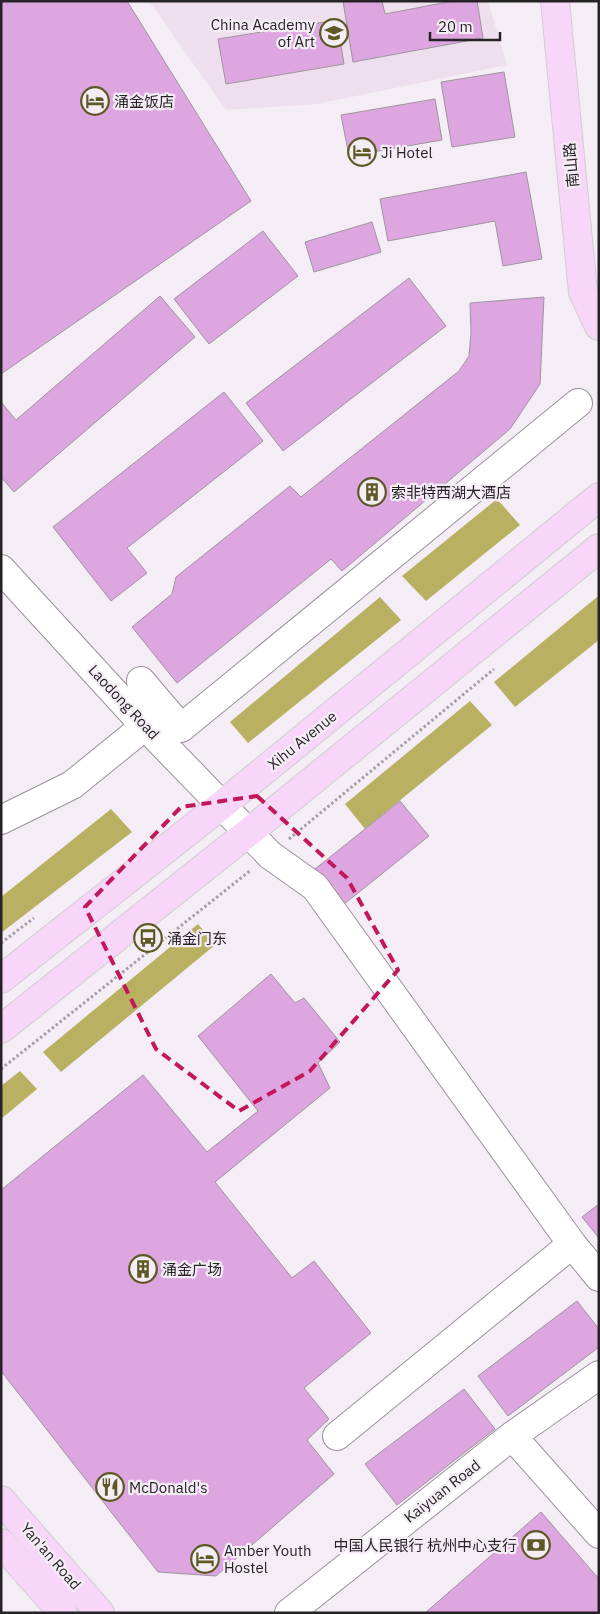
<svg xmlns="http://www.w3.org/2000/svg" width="600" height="1614" font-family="'IBM Plex Sans','Noto Sans SC',sans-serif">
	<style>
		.built { fill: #eddfee }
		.forest { fill: #b9b061 }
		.building { fill: #dea6e1; stroke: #9d959d }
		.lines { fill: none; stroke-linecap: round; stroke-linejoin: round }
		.minor-casing { stroke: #99929a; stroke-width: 30 }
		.major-casing { stroke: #cfcfcf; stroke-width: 30 }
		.path { stroke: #a49ea5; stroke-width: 3; stroke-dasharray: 2.5 2.5; stroke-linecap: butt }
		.minor { stroke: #fff; stroke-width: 28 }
		.major { stroke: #f8d6fa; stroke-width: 28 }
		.marked { fill: none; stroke: #c2185b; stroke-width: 4; stroke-dasharray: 10 6; stroke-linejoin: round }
		.labels { text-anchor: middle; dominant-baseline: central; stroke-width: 4.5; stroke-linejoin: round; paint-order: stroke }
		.poi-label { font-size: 15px; fill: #262326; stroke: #f5edf6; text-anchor: start }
		.street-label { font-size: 15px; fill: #262326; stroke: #f5edf6 }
	</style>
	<rect width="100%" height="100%" fill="#f5edf6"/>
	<!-- built -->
	<path class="built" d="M149 1H488L507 65 317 104 226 110Z"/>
	<!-- forest -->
	<path class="forest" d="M497 499 520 525 426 601 402 576Z
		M380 597 401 620 248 743 230 722Z
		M597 597 599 598V640L515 707 494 682Z
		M470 701 492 725 365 829 345 804Z
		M111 809 132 832 1 933V897Z
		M198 924 215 945 61 1072 43 1052Z
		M20 1071 37 1089 1 1119V1086Z"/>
	<!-- building -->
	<path class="building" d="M1 1H127L251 201 1 374Z
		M343 1H382L385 14 453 1H477L483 38 353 62Z
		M337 20 344 64 226 84 218 39Z
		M504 72 515 137 452 147 441 82Z
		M435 99 442 140 349 156 341 115Z
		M526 172 542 259 503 266 495 221 388 241 380 199Z
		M372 222 381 252 314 272 305 242Z
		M263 231 298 276 209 344 174 299Z
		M409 278 446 326 283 451 246 403Z
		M160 296 195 337 14 492 1 477V402L16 420Z
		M544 297 540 384 510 429 342 571 331 559 177 683 132 627 172 594 176 577 290 486 301 497 459 371 469 356 471 333 470 303Z
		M224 392 263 441 127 548 147 573 111 601 53 527Z
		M400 801 429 836 343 905 315 869Z
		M271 974 295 1003 304 998 340 1042 318 1063 330 1088 215 1182 292 1278 314 1261 371 1333 304 1388 329 1419 307 1440 334 1474 216 1576 158 1572 1 1371V1190L143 1075 207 1152 258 1111 198 1036Z
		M599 1204V1238L582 1217Z
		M577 1301 599 1329V1347L508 1416 478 1376Z
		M464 1389 495 1429 397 1505 365 1464Z
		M541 1512 599 1579V1613H425Z"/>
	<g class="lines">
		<defs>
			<path id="minor" d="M1 569 145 726 270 855 315 887 572 1244 599 1277
				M141 681 181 728 578 403
				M1 820 72 785 145 726
				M337 1436 572 1244
				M512 1436 599 1534
				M289 1613 512 1436 599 1375"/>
			<path id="major" d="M555 1 583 292 599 326
				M1 979 223 804 599 497
				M1 1029 249 832 599 548
				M1 1500 100 1613
				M1 1543 63 1613"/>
		</defs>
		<!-- minor casing -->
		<use href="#minor" class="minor-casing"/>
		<!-- major casing -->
		<use href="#major" class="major-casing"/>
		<!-- path -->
		<path class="path" d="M289 839 494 669
			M1 943 34 918
			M1 1069 251 870"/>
		<!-- minor -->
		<use href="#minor" class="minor"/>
		<!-- major -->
		<use href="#major" class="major"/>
	</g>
	<!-- marked area -->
	<path class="marked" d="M257 796 347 878 398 970 310 1071 239 1111 156 1049 85 907 181 807Z"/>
	<!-- icons -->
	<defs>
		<symbol id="university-ring" viewBox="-11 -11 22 22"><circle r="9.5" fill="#f5edf6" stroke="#5d5824" stroke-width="1.5"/><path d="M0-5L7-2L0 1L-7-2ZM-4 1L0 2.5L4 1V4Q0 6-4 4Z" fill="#5d5824"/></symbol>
		<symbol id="hotel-ring" viewBox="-11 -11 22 22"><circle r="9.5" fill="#f5edf6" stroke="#5d5824" stroke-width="1.5"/><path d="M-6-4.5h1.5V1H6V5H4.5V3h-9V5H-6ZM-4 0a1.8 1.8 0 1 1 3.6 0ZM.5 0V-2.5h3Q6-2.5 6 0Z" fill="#5d5824"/></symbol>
		<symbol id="building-ring" viewBox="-11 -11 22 22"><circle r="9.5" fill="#f5edf6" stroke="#5d5824" stroke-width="1.5"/><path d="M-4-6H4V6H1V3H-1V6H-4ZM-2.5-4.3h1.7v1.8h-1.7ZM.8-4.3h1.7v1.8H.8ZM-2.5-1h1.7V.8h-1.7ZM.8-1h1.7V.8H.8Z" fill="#5d5824"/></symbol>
		<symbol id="bus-ring" viewBox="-11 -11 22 22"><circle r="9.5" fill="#f5edf6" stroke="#5d5824" stroke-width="1.5"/><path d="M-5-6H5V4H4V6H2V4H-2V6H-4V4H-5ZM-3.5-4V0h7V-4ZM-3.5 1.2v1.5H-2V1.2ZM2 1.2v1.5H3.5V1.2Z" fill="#5d5824"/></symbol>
		<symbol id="restaurant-ring" viewBox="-11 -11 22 22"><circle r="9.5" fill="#f5edf6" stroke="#5d5824" stroke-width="1.5"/><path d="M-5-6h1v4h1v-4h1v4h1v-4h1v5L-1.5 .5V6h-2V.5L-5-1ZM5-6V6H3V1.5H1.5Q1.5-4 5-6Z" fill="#5d5824"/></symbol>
		<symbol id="bank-ring" viewBox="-11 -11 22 22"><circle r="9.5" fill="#f5edf6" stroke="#5d5824" stroke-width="1.5"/><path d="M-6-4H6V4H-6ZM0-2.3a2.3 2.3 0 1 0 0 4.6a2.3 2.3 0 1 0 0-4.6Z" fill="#5d5824"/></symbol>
	</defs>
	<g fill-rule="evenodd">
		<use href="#university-ring" x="318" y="17" width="32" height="32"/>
		<use href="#hotel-ring" x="79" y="85" width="32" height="32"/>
		<use href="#hotel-ring" x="346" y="136" width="32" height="32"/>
		<use href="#building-ring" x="356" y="476" width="32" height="32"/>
		<use href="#bus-ring" x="132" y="922" width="32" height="32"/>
		<use href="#building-ring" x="127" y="1253" width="32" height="32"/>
		<use href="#restaurant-ring" x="94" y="1471" width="32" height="32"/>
		<use href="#bank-ring" x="520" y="1529" width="32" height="32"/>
		<use href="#hotel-ring" x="189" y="1543" width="32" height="32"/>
	</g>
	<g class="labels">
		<!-- poi labels -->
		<g class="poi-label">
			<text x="315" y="24" text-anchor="end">China Academy<tspan x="315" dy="17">of Art</tspan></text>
			<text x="114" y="101">涌金饭店</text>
			<text x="381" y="152">Ji Hotel</text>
			<text x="391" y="492">索非特西湖大酒店</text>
			<text x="167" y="938">涌金门东</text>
			<text x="162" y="1269">涌金广场</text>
			<text x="129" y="1487">McDonald's</text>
			<text x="517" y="1545" text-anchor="end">中国人民银行 杭州中心支行</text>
			<text x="224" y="1550">Amber Youth<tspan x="224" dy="17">Hostel</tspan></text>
		</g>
		<!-- street labels -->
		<g class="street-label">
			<text transform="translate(571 165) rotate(-95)">南山路</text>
			<text transform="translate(124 702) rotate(47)">Laodong Road</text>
			<text transform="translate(302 740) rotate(-39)">Xihu Avenue</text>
			<text transform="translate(442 1491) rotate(-38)">Kaiyuan Road</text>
			<text transform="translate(51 1556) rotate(49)">Yan'an Road</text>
		</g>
	</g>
	<!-- border -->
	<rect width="600" height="1614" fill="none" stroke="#262326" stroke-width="5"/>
	<!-- scale -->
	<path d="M430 32v8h70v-8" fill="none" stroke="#262326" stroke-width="2.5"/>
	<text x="438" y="32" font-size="15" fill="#262326" stroke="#f5edf6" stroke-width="4" paint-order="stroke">20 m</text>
</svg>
